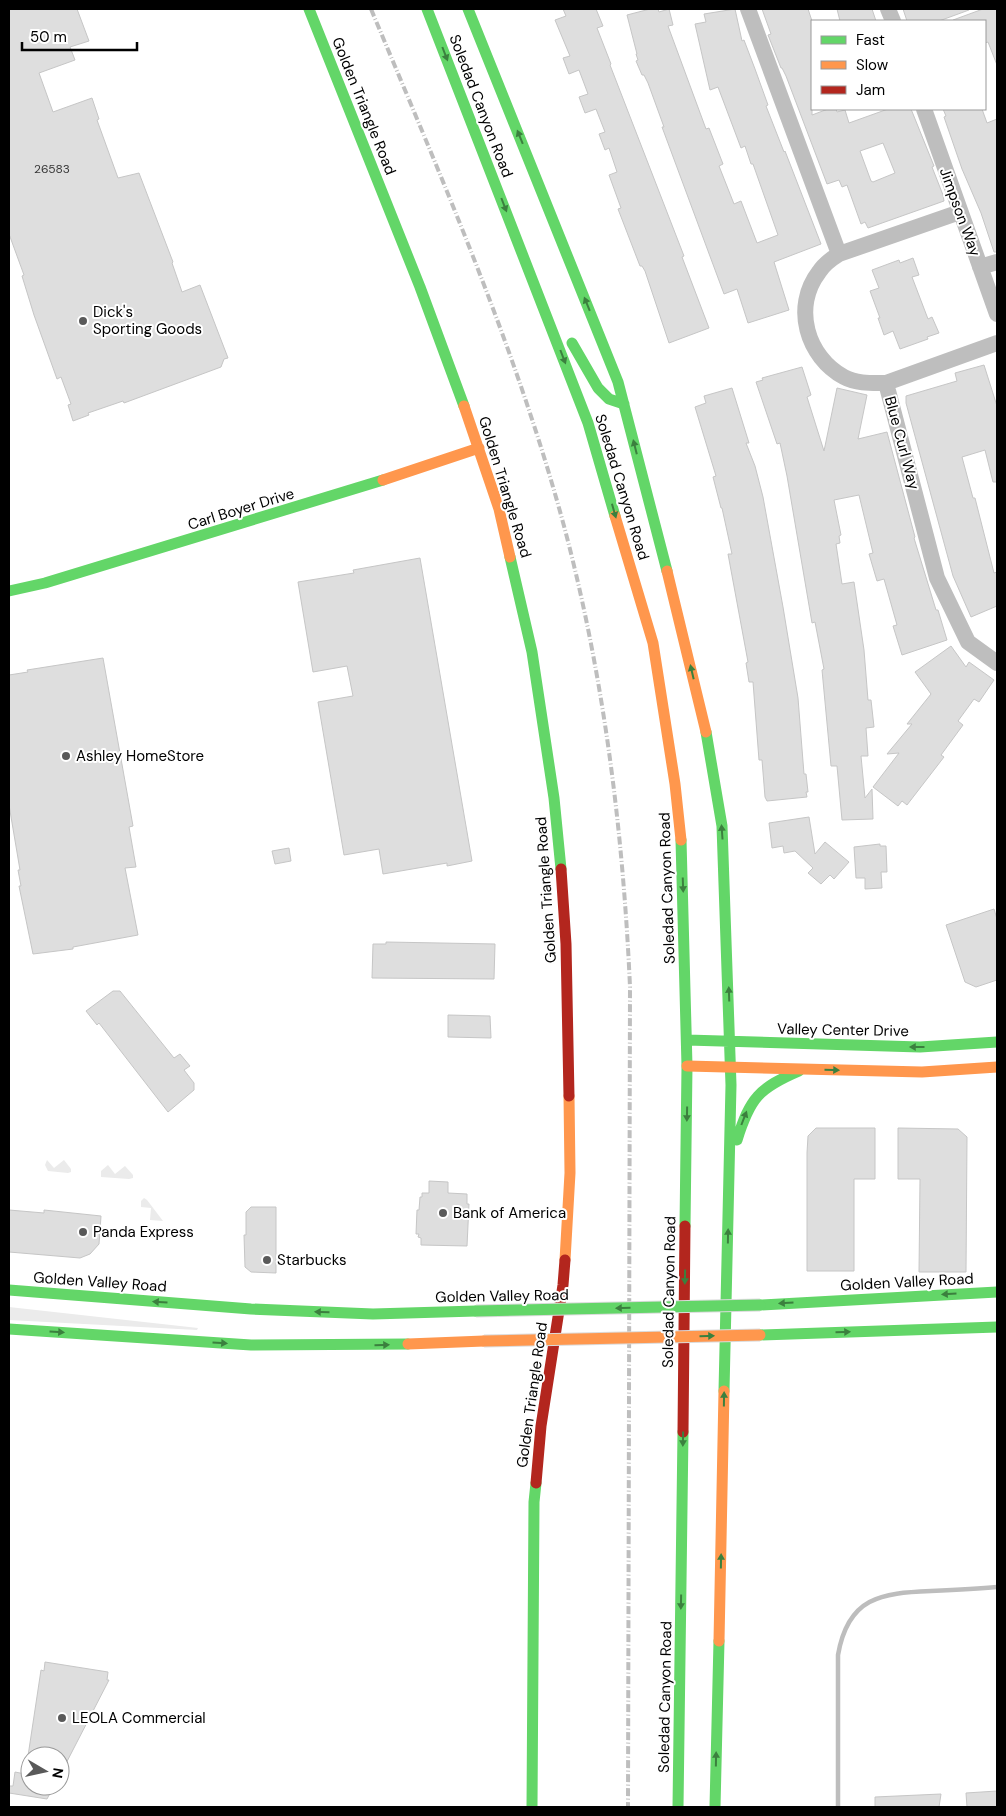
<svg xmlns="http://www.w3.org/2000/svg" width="1006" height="1816" font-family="'DM Sans',sans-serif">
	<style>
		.green { fill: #ebebeb }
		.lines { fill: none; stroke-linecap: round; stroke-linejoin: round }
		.stream { stroke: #bdbdbd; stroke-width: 4.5 }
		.building { fill: #dedede; stroke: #c6c6c6; fill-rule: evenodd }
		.street { stroke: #bebebe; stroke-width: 16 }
		.fast { stroke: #63d668; stroke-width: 11 }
		.slow { stroke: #ff974d; stroke-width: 11 }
		.jam { stroke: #b3261e; stroke-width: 11 }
		.rail { stroke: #bebebe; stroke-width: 4; stroke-dasharray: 8 2.5 1 2.5; stroke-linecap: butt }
		.fast-bridge-casing { stroke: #dbdbdb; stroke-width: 13; stroke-linecap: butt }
		.slow-bridge-casing { stroke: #dbdbdb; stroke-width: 13; stroke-linecap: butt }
		.fast-bridge { stroke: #63d668; stroke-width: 11 }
		.slow-bridge { stroke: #ff974d; stroke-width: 11 }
		.oneway { fill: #3b803e }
		.poi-dot { fill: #595959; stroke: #fff; stroke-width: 2 }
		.labels { text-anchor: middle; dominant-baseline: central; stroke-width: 4; stroke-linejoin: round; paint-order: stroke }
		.number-label { font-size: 12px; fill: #383838 }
		.street-label { font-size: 15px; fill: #000; stroke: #fff }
		.poi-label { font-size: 15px; fill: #000; stroke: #fff; text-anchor: start }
	</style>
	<rect width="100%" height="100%" fill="#fff"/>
	<!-- green -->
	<path class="green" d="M47 1160 54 1168 64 1160 71 1169V1172L68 1173 48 1171 45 1165Z
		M108 1165 115 1174 125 1166 133 1175V1178L129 1179 101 1177V1171Z
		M144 1198 147 1200 163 1221 150 1220 151 1208 141 1207V1201Z
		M9 1307 198 1328 197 1330 9 1320Z"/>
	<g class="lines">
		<!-- stream -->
		<path class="stream" d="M838 1807V1655C848 1597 881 1593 931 1591 953 1590 975 1589 997 1587"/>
	</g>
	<!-- building -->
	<path class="building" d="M9 9H77L89 41 70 47 75 60 39 73 53 112 92 98 99 119 97 120 118 178 139 173 173 262 172 263 181 289 182 292 200 285 228 358 224 359 221 367 124 403 123 401 88 413 89 415 73 421 68 405 71 404 61 377 57 379 34 315 22 276 24 275 9 234Z
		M563 9H596L603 26 597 28 611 64 610 65 684 256 682 257 709 328 669 343 645 271 642 266H640L618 209 621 208 609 175 617 172 609 148 605 150 599 134 605 132 596 109 585 113 579 97 588 94 579 70 569 74 563 58 570 56 555 20 566 16Z
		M650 9H658L659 12 669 9 673 25 668 26 706 129 709 128 723 164 719 166 734 204 741 201 757 243 778 235 753 164H751L745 146 741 148 718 87 710 90 695 24 706 22 704 14 735 9 742 41 744 40 755 69 768 105 766 106 784 152 785 151 821 244 774 262 789 310 748 323 737 289 724 294 662 127H664L648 83 644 75H642L636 61 638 60 636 54H637L627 15Z
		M762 9H808L812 21V115L828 109H836L837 112 845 110 849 123 888 109H911L934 166 932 167 943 195 944 201 868 228 865 222 861 224 847 185 842 187 839 180 827 184 786 76 782 68H781L768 35 771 34ZM883 143 895 173 873 182 871 181 860 151Z
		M837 9H872L876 21H840Z
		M903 9H969V10L939 21H907Z
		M983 9H997V65L988 42 985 43V21H954L953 20Z
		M943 109H982L987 123 997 119V252H994L981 213 962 169 944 117 946 116Z
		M913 258 919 275 912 277 928 319 932 317 939 333 927 337 928 339 900 349 893 331 884 335 878 318H880L870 291 879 288 872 270 899 260 900 263Z
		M984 365 997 406V482H993L985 450 962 457 973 498H975L994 573 997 572V606L971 617 953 576 906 403V396L957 381 955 373Z
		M802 367 811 395 807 397 824 451 837 388 867 395 858 439 887 432 915 537 914 538 936 610H938L947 640 902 655 893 626 897 625 884 579 877 581 869 554 873 553 859 495 834 500 841 535 839 536 840 543 836 544 842 584 854 582 864 650 868 700H871L874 727 866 728 868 756H861L865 798 872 789 873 819 842 820 837 766H831L822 670 824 669 815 622 812 623 787 476 780 443 777 444 756 382 763 380 762 378Z
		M732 388 749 443H746L755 466 763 497 783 607 798 698 804 774H806L808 792H806L807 797 767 801 765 797 762 760H759L753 682H749L746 663 748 662 728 554H732L722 508H721L713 477 716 476 695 407 706 403 704 396Z
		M420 558 472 861 447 866V863L383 874 379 849 344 855 318 702 353 696 347 666 313 672 298 582 354 573 353 570Z
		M951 646 966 667 969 662 994 680 979 702 974 699 958 721 963 725 941 755 944 757 907 805 902 801 898 806 873 787 899 753 887 754 912 724H907L931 694 915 672Z
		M103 658 133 826 129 827 136 867 125 868 138 935 73 947V949L33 954 19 886H21L18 870H20L9 805V675L28 672 27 670Z
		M809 817 815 854 825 842 849 862 834 879 830 875 821 884 808 873 813 868 795 851 784 853 783 846 772 848 769 823Z
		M880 844V846H886L887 872H881L882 888 865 889V878H856L854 847Z
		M289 848 291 861 275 864 272 851Z
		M994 909 997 919V980L976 987 965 982 946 925Z
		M386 942 495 944 494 979 372 978 373 944H386Z
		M113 991H120L174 1058 180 1054 190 1066 184 1070 194 1083V1090L168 1112 99 1023 97 1025 86 1011Z
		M448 1015 490 1016 491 1038 448 1037Z
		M816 1128H875V1179H854V1271H807V1153L808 1136Z
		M898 1128 958 1129 967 1137 966 1272H919L920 1179H898Z
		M429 1181 448 1182V1193L467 1194V1204H469L467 1246 421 1245V1238L418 1237 419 1234H416L417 1210H419L420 1197H422V1193H429Z
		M251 1207H276V1273L251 1272 245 1267 244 1235H246V1212Z
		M9 1210 44 1213V1210L101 1216 99 1244 90 1254 80 1258 9 1252Z
		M45 1662 108 1672 107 1680H109L60 1775V1756H28L41 1670 44 1671Z
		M15 1772 30 1775V1786H54L47 1799 9 1793V1786H13Z
		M997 1791V1807H967L966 1793Z
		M941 1794 939 1807H875V1797Z"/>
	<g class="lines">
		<!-- street -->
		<path class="street" d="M748 9 839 254C831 259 824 264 819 272 792 307 807 357 844 377 857 384 872 383 886 383L937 578 968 642 997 663
			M888 9 893 21
			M924 109 997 314
			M839 254 960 212
			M980 267 997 262
			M886 383 997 343"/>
		<!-- fast -->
		<path class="fast" d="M309 9 420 287 464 406
			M427 9 588 423 615 516
			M468 9 618 382 667 571
			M572 343 598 388 609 399 624 404
			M510 557 532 652 554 798 561 869
			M9 591 45 583 383 480
			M706 732 722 826 731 1085 724 1391
			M681 840 687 1066 685 1226
			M687 1040 920 1047 997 1042
			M737 1140C750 1098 759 1088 799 1071
			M9 1290 251 1309 373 1314 476 1311
			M760 1305 997 1292
			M9 1329 251 1345 408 1344
			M760 1335 997 1327
			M532 1807 534 1502 536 1483
			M678 1807 683 1432
			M715 1807 719 1641"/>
		<!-- slow -->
		<path class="slow" d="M464 406 499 509 510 557
			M383 480 479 448
			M615 516 653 643 675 784 681 840
			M667 571 706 732
			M687 1066 922 1072 997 1067
			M565 1260 570 1173 569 1096
			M408 1344 484 1341
			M719 1641 724 1391"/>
		<!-- jam -->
		<path class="jam" d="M561 869 566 944 569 1096
			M683 1432 685 1226
			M536 1483 541 1426 563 1285 565 1260"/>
		<!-- rail -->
		<path class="rail" d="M371 9C442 179 516 348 564 526 604 677 623 831 630 987L628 1807"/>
		<defs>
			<path id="fast-bridge" d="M476 1311 760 1305"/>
			<path id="slow-bridge" d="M484 1341 760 1335"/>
		</defs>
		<!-- fast-bridge casing -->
		<use href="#fast-bridge" class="fast-bridge-casing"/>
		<!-- slow-bridge casing -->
		<use href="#slow-bridge" class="slow-bridge-casing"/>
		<!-- fast-bridge -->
		<use href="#fast-bridge" class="fast-bridge"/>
		<!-- slow-bridge -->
		<use href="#slow-bridge" class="slow-bridge"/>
	</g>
	<!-- one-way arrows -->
	<defs><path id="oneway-solid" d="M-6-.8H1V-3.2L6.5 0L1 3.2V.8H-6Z" transform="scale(1.25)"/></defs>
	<g class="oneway">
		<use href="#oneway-solid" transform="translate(445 54) rotate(69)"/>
		<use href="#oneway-solid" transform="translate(520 137) rotate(-112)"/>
		<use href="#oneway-solid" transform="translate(504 205) rotate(69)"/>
		<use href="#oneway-solid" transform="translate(587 304) rotate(-112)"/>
		<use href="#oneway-solid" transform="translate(563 357) rotate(69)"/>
		<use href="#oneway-solid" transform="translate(635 447) rotate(-104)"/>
		<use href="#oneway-solid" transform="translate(614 511) rotate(74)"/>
		<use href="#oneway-solid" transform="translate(692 672) rotate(-103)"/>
		<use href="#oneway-solid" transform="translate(722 832) rotate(-94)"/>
		<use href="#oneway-solid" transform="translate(683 885) rotate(88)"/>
		<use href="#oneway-solid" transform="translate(729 994) rotate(-92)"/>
		<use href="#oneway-solid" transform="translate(917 1047) rotate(180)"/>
		<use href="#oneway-solid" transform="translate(832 1070) rotate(2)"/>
		<use href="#oneway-solid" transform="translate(687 1114) rotate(91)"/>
		<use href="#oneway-solid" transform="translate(744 1118) rotate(-69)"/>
		<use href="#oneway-solid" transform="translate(728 1236) rotate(-89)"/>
		<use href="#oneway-solid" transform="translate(685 1277) rotate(91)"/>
		<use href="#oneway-solid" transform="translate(949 1294) rotate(177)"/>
		<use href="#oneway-solid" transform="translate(160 1302) rotate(-176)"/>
		<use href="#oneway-solid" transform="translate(786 1303) rotate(177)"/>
		<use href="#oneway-solid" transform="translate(623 1308) rotate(179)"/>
		<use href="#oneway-solid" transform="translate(322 1312) rotate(-178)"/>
		<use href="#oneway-solid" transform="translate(57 1332) rotate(4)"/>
		<use href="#oneway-solid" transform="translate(843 1332) rotate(-2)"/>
		<use href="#oneway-solid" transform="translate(707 1336) rotate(-1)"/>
		<use href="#oneway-solid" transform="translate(220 1343) rotate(4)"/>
		<use href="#oneway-solid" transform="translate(382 1345) rotate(-2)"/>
		<use href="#oneway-solid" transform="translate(724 1399) rotate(-89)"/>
		<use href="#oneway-solid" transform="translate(683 1439) rotate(91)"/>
		<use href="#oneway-solid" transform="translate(721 1561) rotate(-89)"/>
		<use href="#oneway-solid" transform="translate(681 1602) rotate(91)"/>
		<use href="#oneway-solid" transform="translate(716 1759) rotate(-89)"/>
	</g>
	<!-- markers -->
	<g class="poi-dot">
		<circle cx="83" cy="321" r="5"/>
		<circle cx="66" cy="756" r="5"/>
		<circle cx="443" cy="1213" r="5"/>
		<circle cx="83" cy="1232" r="5"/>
		<circle cx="267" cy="1260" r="5"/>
		<circle cx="62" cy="1718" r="5"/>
	</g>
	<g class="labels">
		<!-- number labels -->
		<g class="number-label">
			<text x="52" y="169">26583</text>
		</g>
		<!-- street labels -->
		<g class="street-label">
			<text transform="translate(364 106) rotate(68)">Golden Triangle Road</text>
			<text transform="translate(481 106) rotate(69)">Soledad Canyon Road</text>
			<text transform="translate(960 212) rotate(70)">Jimpson Way</text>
			<text transform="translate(902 443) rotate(75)">Blue Curl Way</text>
			<text transform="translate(505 487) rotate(73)">Golden Triangle Road</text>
			<text transform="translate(622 487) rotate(73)">Soledad Canyon Road</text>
			<text transform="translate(241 509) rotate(-17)">Carl Boyer Drive</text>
			<text transform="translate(667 888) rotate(-92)">Soledad Canyon Road</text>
			<text transform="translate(546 890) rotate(-94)">Golden Triangle Road</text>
			<text transform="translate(843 1030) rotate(1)">Valley Center Drive</text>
			<text transform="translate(100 1282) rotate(4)">Golden Valley Road</text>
			<text transform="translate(907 1282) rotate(-3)">Golden Valley Road</text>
			<text transform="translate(669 1292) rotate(-89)">Soledad Canyon Road</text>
			<text transform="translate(502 1296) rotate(-1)">Golden Valley Road</text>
			<text transform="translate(532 1395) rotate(-82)">Golden Triangle Road</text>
			<text transform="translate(665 1697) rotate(-89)">Soledad Canyon Road</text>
		</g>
		<!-- poi labels -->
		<g class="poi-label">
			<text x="93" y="312">Dick's<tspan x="93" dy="17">Sporting Goods</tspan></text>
			<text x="76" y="756">Ashley HomeStore</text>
			<text x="453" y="1213">Bank of America</text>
			<text x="93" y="1232">Panda Express</text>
			<text x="277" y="1260">Starbucks</text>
			<text x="72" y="1718">LEOLA Commercial</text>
		</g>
	</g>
	<!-- border -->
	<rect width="1006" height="1816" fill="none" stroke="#000000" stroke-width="20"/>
	<!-- legend -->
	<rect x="811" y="20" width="175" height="90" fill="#ffffff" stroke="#999999"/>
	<rect x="821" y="36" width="25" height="8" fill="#63d668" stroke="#999999"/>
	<text x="856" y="45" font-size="15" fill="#000000">Fast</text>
	<rect x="821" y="61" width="25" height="8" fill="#ff974d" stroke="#999999"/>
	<text x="856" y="70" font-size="15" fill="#000000">Slow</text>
	<rect x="821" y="86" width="25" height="8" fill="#b3261e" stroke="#999999"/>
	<text x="856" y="95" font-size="15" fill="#000000">Jam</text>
	<!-- north arrow -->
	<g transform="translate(45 1771) rotate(99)"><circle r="24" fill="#ffffff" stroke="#999999"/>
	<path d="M0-4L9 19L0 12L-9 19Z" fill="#595959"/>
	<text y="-8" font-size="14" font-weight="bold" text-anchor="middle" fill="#000000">N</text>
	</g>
	<!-- scale -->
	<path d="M22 42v8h115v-8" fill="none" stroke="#000000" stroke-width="2.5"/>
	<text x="30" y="42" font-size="15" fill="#000000" stroke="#ffffff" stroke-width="4" paint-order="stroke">50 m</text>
</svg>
